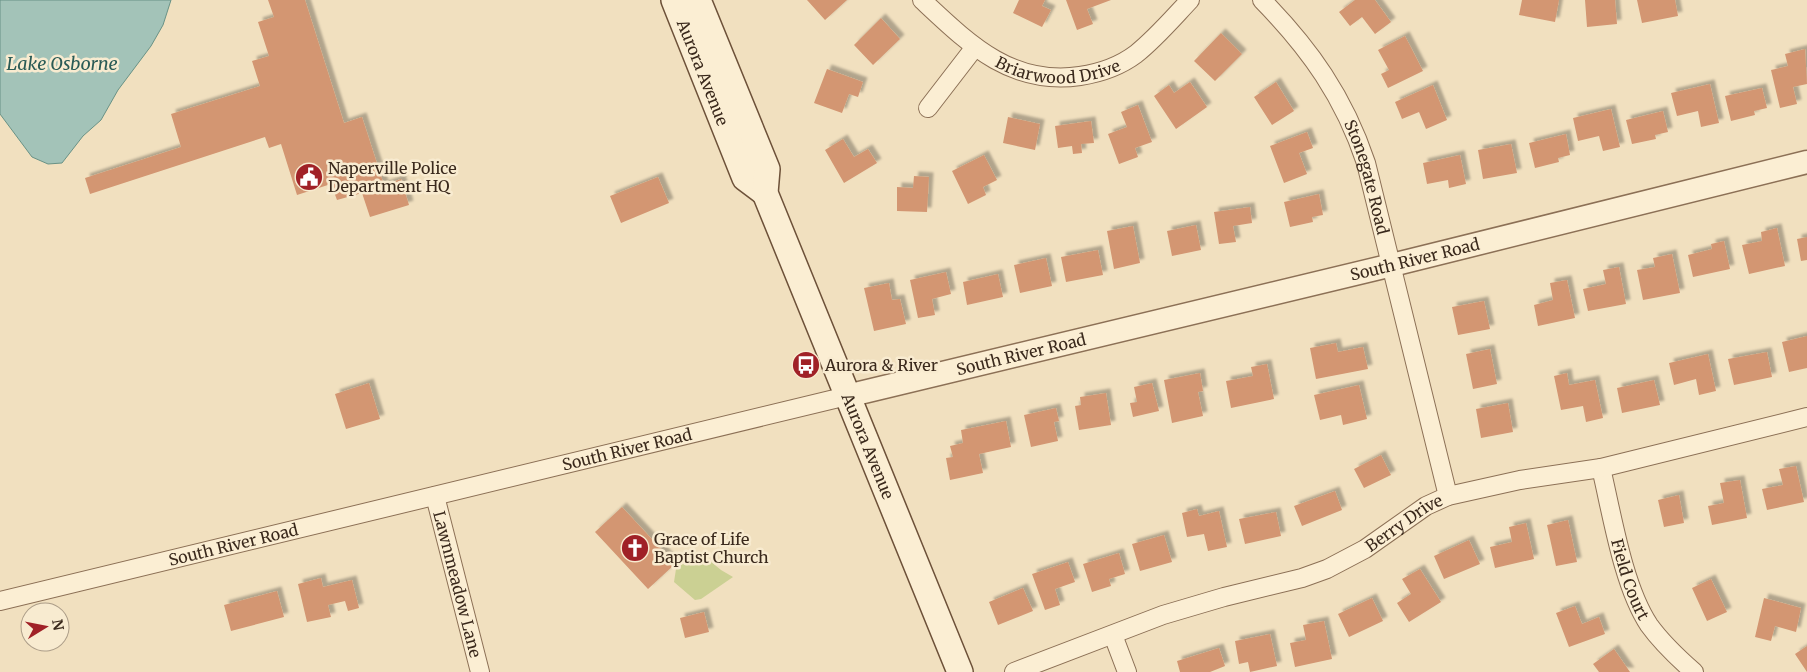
<svg xmlns="http://www.w3.org/2000/svg" width="1807" height="672" font-family="Merriweather,serif">
	<style>
		.green { fill: #cbd093 }
		.water { fill: #a3c3b8; stroke: #699286 }
		.building { fill: #d39672; filter: url(#shadow) }
		.lines { fill: none; stroke-linecap: round; stroke-linejoin: round }
		.minor-casing { stroke: #8c7056; stroke-width: 20 }
		.tertiary-casing { stroke: #8c7056; stroke-width: 25 }
		.secondary-casing { stroke: #6d5139; stroke-width: 28 }
		.minor { stroke: #fbeed3; stroke-width: 18 }
		.tertiary { stroke: #fbeed3; stroke-width: 22 }
		.secondary { stroke: #fbeed3; stroke-width: 25 }
		.labels { text-anchor: middle; dominant-baseline: central; stroke-width: 5; stroke-linejoin: round; paint-order: stroke }
		.street-label { font-size: 16px; fill: #3a291c; stroke: #f8ebd0 }
		.poi-label { font-size: 16px; fill: #3a291c; stroke: #f8ebd0; text-anchor: start }
		.water-label { font-size: 18px; font-style: italic; fill: #2a5b56; stroke: #f8ebd0 }
	</style>
	<defs>
		<filter id="shadow"><feDropShadow dx="4.5" dy="-4.5" stdDeviation="1" flood-color="#0004"/></filter>
	</defs>
	<rect width="100%" height="100%" fill="#f1e0bf"/>
	<!-- green -->
	<path class="green" d="M699 552 721 570 733 577 701 599 695 600 674 582 676 569Z"/>
	<!-- water -->
	<path class="water" d="M0 0H171L163 25 151 46 118 90 101 120 83 136 62 163 48 164 32 157 0 114Z"/>
	<!-- building -->
	<path class="building" d="M268 0H305L344 123 362 117 384 185 401 179 409 205 370 217 362 193 337 200 331 184 297 195 281 144 269 148 265 137 90 194 85 178 181 147 171 114 260 86 252 61 269 56 258 22 274 17Z
		M807 0H847L825 20Z
		M1019 0H1045L1042 6 1051 10 1042 27 1013 13Z
		M1066 0H1111L1087 9 1093 24 1077 30Z
		M1355 0H1375L1391 22 1375 34 1362 17 1350 26 1339 12Z
		M1522 0H1559L1555 22 1519 15Z
		M1585 0H1615L1617 24 1587 27Z
		M1637 0H1675L1678 16 1642 23Z
		M881 18 900 39 873 65 854 45Z
		M1221 33 1242 54 1215 81 1194 61Z
		M1405 36 1423 71 1388 88 1381 74 1389 70 1378 50Z
		M1805 49 1807 84 1793 87 1797 104 1780 108 1771 70 1788 66 1785 54Z
		M827 69 863 82 858 97 849 94 842 113 814 103Z
		M1190 82 1207 107 1176 129 1154 96 1169 85 1174 93Z
		M1276 82 1294 111 1272 125 1254 97Z
		M1710 84 1719 123 1701 127 1698 111 1677 116 1671 93Z
		M1433 85 1447 120 1426 129 1419 112 1402 119 1395 102Z
		M1762 88 1767 108 1754 111 1755 115 1731 121 1725 96Z
		M1138 105 1152 142 1135 148 1138 157 1119 164 1108 134 1127 127 1121 112Z
		M1611 109 1620 147 1603 151 1599 136 1578 141 1573 118Z
		M1663 111 1668 132 1655 135 1656 139 1632 144 1626 120Z
		M1008 117 1040 124 1035 150 1003 143Z
		M1091 121 1094 143 1081 144 1082 153 1073 154 1072 146 1058 148 1055 126Z
		M1307 132 1313 148 1299 153 1307 174 1284 183 1270 146Z
		M1566 134 1570 155 1558 158 1559 162 1535 168 1529 143Z
		M843 139 854 157 868 149 877 163 844 183 825 150Z
		M1511 144 1517 173 1483 179 1478 150Z
		M984 155 997 180 983 187 986 195 968 204 952 171Z
		M1460 155 1466 184 1449 188 1448 180 1427 184 1423 163Z
		M914 176 929 177 927 212 897 211V187L913 188Z
		M658 177 669 203 621 223 610 196Z
		M1319 194 1323 215 1312 217 1313 222 1290 227 1284 202Z
		M1250 207 1252 223 1233 226 1236 242 1219 244 1214 212Z
		M1196 225 1201 250 1172 256 1167 231Z
		M1133 226 1140 263 1114 269 1107 231Z
		M1777 228 1785 266 1749 274 1742 245 1762 241 1761 232Z
		M1807 237V260L1801 261 1797 239Z
		M1724 241 1730 269 1693 277 1688 255 1712 249 1711 244Z
		M1098 250 1103 275 1066 282 1061 257Z
		M1672 254 1680 293 1643 300 1637 270 1655 267 1653 258Z
		M1046 258 1052 286 1020 293 1014 265Z
		M1619 267 1626 304 1588 311 1583 289 1606 284 1603 270Z
		M946 272 951 294 932 299 935 315 918 318 910 280Z
		M998 274 1003 297 967 305 963 282Z
		M1567 280 1575 318 1538 326 1534 305 1553 300 1550 283Z
		M889 283 892 300 900 299 906 324 874 331 864 288Z
		M1484 301 1490 329 1458 335 1452 307Z
		M1807 336V368L1789 372 1782 342Z
		M1336 343 1338 352 1363 347 1368 369 1316 379 1310 348Z
		M1490 349 1497 384 1473 389 1466 354Z
		M1767 352 1772 377 1734 385 1728 359Z
		M1708 354 1716 391 1699 395 1696 379 1674 385 1669 363Z
		M1267 364 1274 399 1231 408 1226 381 1253 376 1251 367Z
		M1200 373 1203 391 1198 392 1203 416 1172 423 1164 380Z
		M1567 373 1569 385 1595 380 1603 418 1586 422 1583 406 1561 410 1554 376Z
		M1654 380 1660 405 1622 413 1617 388Z
		M369 383 380 419 346 429 335 394Z
		M1152 383 1159 411 1133 417 1130 403 1137 402 1134 387Z
		M1359 385 1367 419 1343 425 1341 415 1320 420 1314 395Z
		M1106 393 1111 425 1079 430 1075 406 1081 405 1080 397Z
		M1508 403 1513 432 1481 438 1476 409Z
		M1056 408 1059 421 1054 422 1058 441 1031 447 1024 415Z
		M1006 421 1011 447 979 454 983 473 950 480 946 458 953 457 950 446 963 443 961 430Z
		M1381 455 1391 475 1364 488 1354 469Z
		M1796 466 1804 502 1767 510 1762 489 1783 485 1779 469Z
		M1740 480 1747 518 1712 525 1708 506 1724 503 1720 483Z
		M1335 491 1342 510 1302 526 1294 506Z
		M1679 495 1684 523 1664 527 1658 500Z
		M622 507 675 564 648 589 595 532Z
		M1197 509 1199 516 1219 511 1227 547 1208 551 1204 534 1187 537 1182 513Z
		M1276 512 1281 536 1245 544 1239 519Z
		M1568 520 1577 562 1556 566 1547 525Z
		M1526 523 1534 559 1495 568 1490 547 1512 542 1509 527Z
		M1164 535 1172 562 1140 571 1132 544Z
		M1469 540 1480 564 1444 579 1434 556Z
		M1119 553 1125 574 1109 579 1111 586 1092 592 1083 564Z
		M1068 562 1075 582 1055 589 1060 605 1045 610 1032 574Z
		M1420 569 1441 602 1409 622 1397 603 1411 594 1402 579Z
		M321 578 323 587 352 580 359 608 348 611 345 601 328 605 331 617 307 622 298 584Z
		M1711 579 1727 612 1707 621 1692 588Z
		M1023 588 1033 611 998 625 989 602Z
		M277 591 284 617 231 631 224 605Z
		M1372 598 1383 621 1349 637 1338 614Z
		M1764 598 1801 608 1796 632 1775 626 1771 641 1755 637Z
		M1575 606 1582 624 1599 617 1605 634 1569 647 1556 613Z
		M704 612 709 632 685 638 680 618Z
		M1324 621 1332 659 1295 667 1290 643 1306 640 1303 625Z
		M1270 634 1277 666 1250 672 1248 662 1239 664 1235 641Z
		M1807 646V672L1795 654Z
		M1219 648 1225 666 1210 672H1180L1177 661Z
		M1614 649 1630 672H1599L1593 664Z"/>
	<g class="lines">
		<defs>
			<g id="minor">
				<path id="s1" d="M922 0C969 44 1011 86 1080 76 1100 73 1120 66 1136 54 1156 38 1173 18 1190 0"/>
				<path id="s2" d="M1262 0C1310 49 1344 97 1366 163L1448 496"/>
				<path d="M928 108 975 47"/>
				<path id="s3" d="M1601 468C1612 514 1623 586 1649 625 1662 643 1678 658 1694 672"/>
				<path id="s4" d="M435 496 480 672"/>
				<path id="s5" d="M0 601 847 396"/>
				<path d="M1113 635 1127 672"/>
				<path id="s6" d="M1014 672 1163 615 1224 597 1302 578 1327 569 1365 549 1426 506 1448 496 1520 480 1601 468 1807 417"/>
			</g>
			<g id="tertiary">
				<path id="s7" d="M847 396 1392 265 1807 162"/>
			</g>
			<g id="secondary">
				<path id="s8" d="M674 0 745 178 765 193"/>
				<path id="s9" d="M698 0 767 169 765 193 960 672"/>
			</g>
		</defs>
		<!-- minor casing -->
		<use href="#minor" class="minor-casing"/>
		<!-- tertiary casing -->
		<use href="#tertiary" class="tertiary-casing"/>
		<!-- secondary casing -->
		<use href="#secondary" class="secondary-casing"/>
		<!-- minor -->
		<use href="#minor" class="minor"/>
		<!-- tertiary -->
		<use href="#tertiary" class="tertiary"/>
		<!-- secondary -->
		<use href="#secondary" class="secondary"/>
	</g>
	<!-- icons -->
	<defs>
		<symbol id="civic-disc" viewBox="-11 -11 22 22"><circle r="9.5" fill="#a02127" stroke="#f8ebd0"/><path d="M-.6-6.5H3V-4.5H.6V-3L4-1V1h2V6H-6V1h2V-1L-.6-3ZM-1.2 2.5V6h2.4V2.5Z" fill="#fff"/></symbol>
		<symbol id="bus-disc" viewBox="-11 -11 22 22"><circle r="9.5" fill="#a02127" stroke="#f8ebd0"/><path d="M-5-6H5V4H4V6H2V4H-2V6H-4V4H-5ZM-3.5-4V0h7V-4ZM-3.5 1.2v1.5H-2V1.2ZM2 1.2v1.5H3.5V1.2Z" fill="#fff"/></symbol>
		<symbol id="church-disc" viewBox="-11 -11 22 22"><circle r="9.5" fill="#a02127" stroke="#f8ebd0"/><path d="M-1.2-6h2.4v3.5h3.3v2.4h-3.3V6h-2.4V-.1h-3.3v-2.4h3.3Z" fill="#fff"/></symbol>
	</defs>
	<g fill-rule="evenodd">
		<use href="#civic-disc" x="293" y="161" width="32" height="32"/>
		<use href="#bus-disc" x="790" y="349" width="32" height="32"/>
		<use href="#church-disc" x="619" y="532" width="32" height="32"/>
	</g>
	<g class="labels">
		<!-- street labels -->
		<g class="street-label">
			<text stroke="none"><textPath href="#s1" startOffset="160">Briarwood Drive</textPath></text>
			<text stroke="none"><textPath href="#s8" startOffset="78">Aurora Avenue</textPath></text>
			<text stroke="none"><textPath href="#s2" startOffset="209">Stonegate Road</textPath></text>
			<text stroke="none"><textPath href="#s7" startOffset="584">South River Road</textPath></text>
			<text stroke="none"><textPath href="#s7" startOffset="179">South River Road</textPath></text>
			<text stroke="none"><textPath href="#s9" startOffset="480">Aurora Avenue</textPath></text>
			<text stroke="none"><textPath href="#s5" startOffset="645">South River Road</textPath></text>
			<text stroke="none"><textPath href="#s6" startOffset="420">Berry Drive</textPath></text>
			<text stroke="none"><textPath href="#s5" startOffset="240">South River Road</textPath></text>
			<text stroke="none"><textPath href="#s3" startOffset="115">Field Court</textPath></text>
			<text stroke="none"><textPath href="#s4" startOffset="91">Lawnmeadow Lane</textPath></text>
		</g>
		<!-- poi labels -->
		<g class="poi-label">
			<text x="328" y="168">Naperville Police<tspan x="328" dy="18">Department HQ</tspan></text>
			<text x="825" y="365">Aurora &amp; River</text>
			<text x="654" y="539">Grace of Life<tspan x="654" dy="18">Baptist Church</tspan></text>
		</g>
		<!-- water labels -->
		<g class="water-label">
			<text x="62" y="63">Lake Osborne</text>
		</g>
	</g>
	<!-- north arrow -->
	<g transform="translate(45 627) rotate(80)"><circle r="24" fill="#f8ebd0" stroke="#ac9d88"/>
	<path d="M0-4L9 19L0 12L-9 19Z" fill="#a02127"/>
	<text y="-8" font-size="14" font-weight="bold" text-anchor="middle" fill="#3a291c">N</text>
	</g>
</svg>
